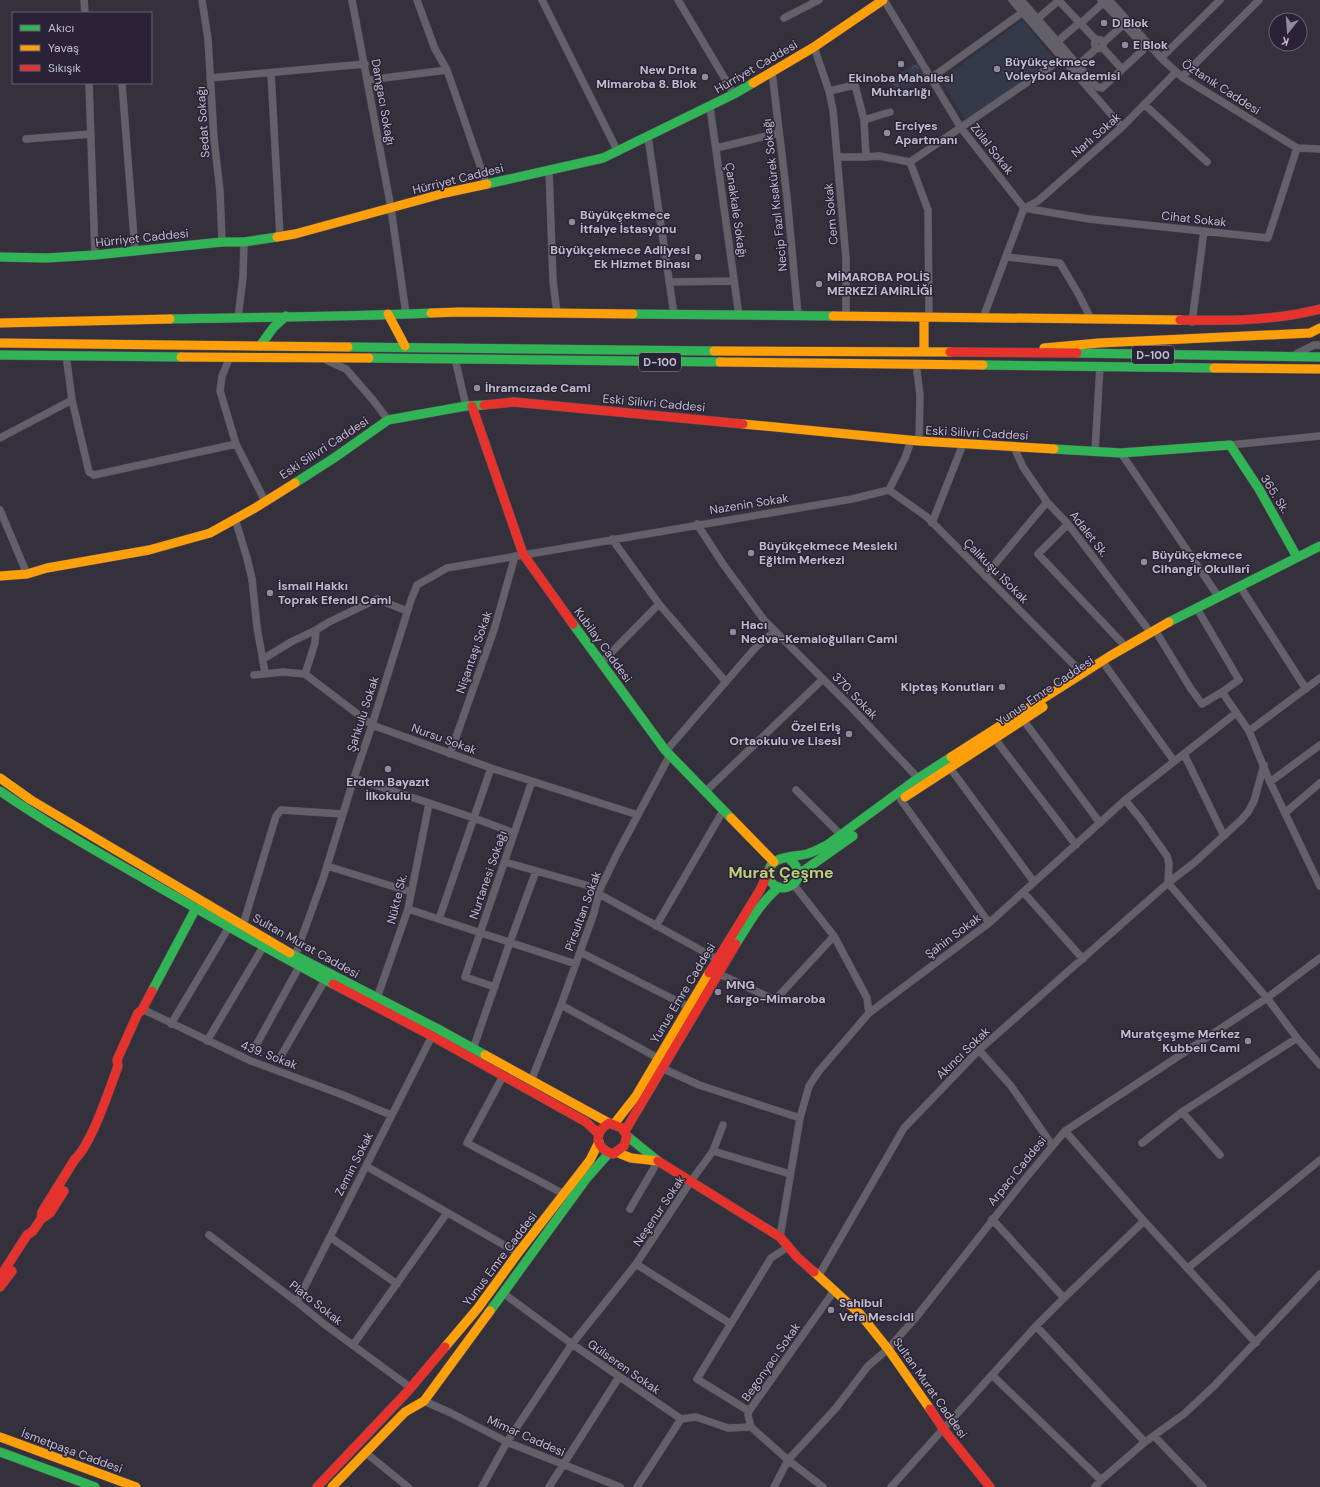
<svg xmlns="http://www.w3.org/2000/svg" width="1320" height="1487" font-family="'DM Sans',sans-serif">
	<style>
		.park { fill: url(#park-crowns) }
		.garden { fill: #353a4b }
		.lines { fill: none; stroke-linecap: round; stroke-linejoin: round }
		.street-casing { stroke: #4f4c55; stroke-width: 8 }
		.fast-casing { stroke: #514e59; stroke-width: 10 }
		.slow-casing { stroke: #514e59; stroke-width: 10 }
		.jam-casing { stroke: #514e59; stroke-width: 10 }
		.street { stroke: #63606a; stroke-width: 7 }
		.fast { stroke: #30b455; stroke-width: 9 }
		.slow { stroke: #ff9f0a; stroke-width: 9 }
		.jam { stroke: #e5322d; stroke-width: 9 }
		.poi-dot { fill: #908b9a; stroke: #2a2337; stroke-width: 1.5 }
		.labels { text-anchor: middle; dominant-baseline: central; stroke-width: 3; stroke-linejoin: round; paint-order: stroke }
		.shield { fill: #2a2337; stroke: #948e9f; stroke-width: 1 }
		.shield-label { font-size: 11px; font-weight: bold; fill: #c1bccc }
		.poi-label { font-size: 12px; font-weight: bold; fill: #c1bccc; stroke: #2a2337; text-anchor: start }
		.street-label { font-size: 12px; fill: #c1bccc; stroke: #2a2337 }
		.district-label { font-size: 16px; font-weight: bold; fill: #bdce74; stroke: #2a2337 }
	</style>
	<defs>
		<pattern id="park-crowns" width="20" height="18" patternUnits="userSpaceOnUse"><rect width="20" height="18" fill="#353a4b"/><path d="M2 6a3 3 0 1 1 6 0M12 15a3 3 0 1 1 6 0" fill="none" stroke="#505564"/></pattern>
	</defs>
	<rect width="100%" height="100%" fill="#34303c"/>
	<!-- park -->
	<path class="park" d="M918 62 925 75 899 95 890 80Z"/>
	<!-- garden -->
	<path class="garden" d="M1022 20 1053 58 966 121 941 80Z"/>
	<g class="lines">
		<defs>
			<path id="street" d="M84 0 85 13
				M202 0 208 39 214 139 220 191 222 242
				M352 0 391 208 406 314
				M417 0 435 49 447 70 486 183
				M542 0 618 152
				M678 0 734 94
				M884 0 961 128 1024 208
				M1012 0 1122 127
				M1021 0 1097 87 1102 88 1143 50 1144 46 1101 0
				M1109 0 1161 58 1182 77 1297 148 1320 149
				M1061 3 1096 40
				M784 18 819 0
				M1037 19 1056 3
				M1080 24 1103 3
				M1094.5 44a4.5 4.5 0 1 1 9 0a4.5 4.5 0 1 1-9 0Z
				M1057 42 1079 23
				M1103 43 1123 25
				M814 47 829 91 833 110 846 259V316
				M1102 47 1122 69
				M1161 58 1220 0
				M1078 65 1097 48
				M772 72 787 197 798 315
				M271 73 280 237
				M1182 77 1259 0
				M210 78 365 64
				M931 78 1023 12
				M368 80 447 70
				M89 83 95 255
				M122 83 135 251
				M829 91 855 85 864 120
				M1145 105 1207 162
				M710 107 739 316
				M890 112 864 120 866 157 879 156 910 162
				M648 137 674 314
				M26 139 91 134
				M716 148 779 133
				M837 157H866
				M910 162 1063 58
				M910 162 928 210 929 318
				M549 170 553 281 557 313
				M1024 208 1089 219 1268 238 1297 148
				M1025 208 1038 201 1122 127 1176 72
				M1007 257 1060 263 1079 295 1091 319
				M669 282 734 281
				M238 318 243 277 244 242
				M983 318 1024 208
				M1192 322 1204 231
				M1296 354 1314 345H1320
				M66 355 72 400 89 472 94 475 236 444
				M230 357 222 376 220 391 236 444 265 501
				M455 359 466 406
				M328 361 346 369 373 400 388 420
				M916 364 920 395 919 441
				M0 438 72 400
				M1230 445 1320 436
				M1014 447 1023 467 1047 502 1068 524 1151 633
				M1095 451 1100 366
				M1121 453 1218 596
				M889 490 927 517 1083 674
				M889 490 905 458 911 441
				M0 510 27 574
				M235 519 247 558 252 579 257 627 265 673
				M932 523 963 444
				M697 524 723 564 764 620 852 708 918 778
				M1068 524 1038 554 1126 647
				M612 539 659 604 726 682
				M985 576 1047 502
				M1243 591 1306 689
				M1199 612 1239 680 1222 692
				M1158 635 1191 689 1202 704 1222 692 1249 731 1270 782 1320 886
				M263 659 291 642 316 630
				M601 663 659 604
				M1105 665 1174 761
				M305 674 315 643 316 630 329 622 377 599 407 611
				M254 675 283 672 305 674 372 725 491 768 638 815
				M1024 721 1100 823
				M1249 731 1320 678
				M995 739 1076 845
				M666 751 756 647 775 631
				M450 754 494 630 515 556
				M1184 754 1224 836
				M950 768 1034 882
				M354 778 474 818 514 833
				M1270 782 1320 745
				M796 790 841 835
				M705 792 823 679
				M901 800 989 923
				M1125 800 1140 818 1167 856 1169 863 1168 883 1267 998 1297 1038 1320 1065
				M1285 813 1320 783
				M505 862 600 889
				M327 866 411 892
				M794 885 834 936 867 998 869 1013
				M1024 893 1083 959
				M599 894 717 959
				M408 909 576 964
				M439 919 491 768
				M243 925 276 816 281 810 343 814
				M656 926 723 811
				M580 952 689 1007
				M295 956 323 879 354 778 372 725 411 600 417 585 447 568 852 499 889 490
				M719 974 775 1000 834 936
				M495 987 465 977 532 781
				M377 998 408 909 429 804
				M561 1005 658 1058
				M142 1009 251 1061 343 1095 391 1115
				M171 1024 229 927
				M207 1041 263 947
				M254 1049 299 967
				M473 1049 510 942 536 871
				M979 1050 1011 1086 1052 1145
				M282 1054 325 980
				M662 1068 699 1085 800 1118
				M503 1076 467 1143 564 1194
				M531 1081 561 1005 594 913 600 889 617 854 670 755
				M1182 1112 1297 1038
				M1065 1131 1144 1221 1256 1343
				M1142 1143 1182 1112 1220 1155
				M713 1151 723 1125
				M366 1166 518 1253
				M630 1209 658 1161
				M992 1219 1064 1298 1036 1326
				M209 1235 297 1302 324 1324 411 1388
				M330 1237 397 1284
				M780 1237 800 1118 809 1086 819 1071 869 1013 989 923 1125 800 1236 713
				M636 1264 731 1324
				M1188 1268 1320 1160
				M819 1275 904 1128 979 1050 1168 883 1195 862 1241 820 1248 812 1254 801 1264 765
				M503 1293 572 1344 681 1419 696 1417 728 1428 751 1427
				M1064 1298 1144 1221
				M297 1302 432 1036
				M353 1345 447 1213
				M992 1375 1101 1480 1095 1487
				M424 1401 451 1413 507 1442 620 1487
				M749 1411 697 1379 771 1258 788 1247
				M1154 1436 1203 1487
				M1145 1442 1184 1414 1214 1386 1320 1274
				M366 1453 408 1487
				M482 1487 507 1442 572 1344 636 1264 691 1181 713 1151 790 1174
				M549 1487 619 1377
				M637 1487 681 1419
				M774 1487 788 1460 836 1408 868 1366 888 1349 917 1316 1025 1179 1065 1131 1267 998 1320 958
				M823 1487 788 1460 751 1427 748 1415 749 1411 834 1291
				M891 1487 1036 1326 1145 1442 1101 1480"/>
			<path id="fast" d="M487 184 603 158 734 94 753 83
				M0 257 47 258 95 255 222 242H244L277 237
				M633 314 833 316
				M170 319C257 317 344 317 431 313
				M260 346 273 328 286 316
				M348 347 714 351
				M1077 353 1320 357
				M0 355 181 357
				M369 358 720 362
				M983 365 1214 368
				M1054 449 1121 453 1230 445 1259 489 1297 557
				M295 483 334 458 388 420 466 406 484 405
				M1169 622 1320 546
				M573 624 665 750 731 818
				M0 791C48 824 99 853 150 882 211 917 271 951 333 984
				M788 858C795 863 799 868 798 878 792 891 772 892 769 876 766 855 795 857 807 854 814 852 821 848 827 845L914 781 951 757
				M799 874 853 836
				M736 944C749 923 760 903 779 887
				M290 953 438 1029 485 1055
				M152 991 196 908
				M627 1136 658 1161
				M490 1311 586 1179 609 1153
				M0 1452 95 1487"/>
			<path id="slow" d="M753 83 814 47 883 0
				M277 237 295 234 445 193 487 184
				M431 313 459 312 633 314
				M388 314 405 346
				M833 316 1180 320
				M924 318V352
				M0 323 170 319
				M0 343 348 347
				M1044 348 1099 343 1310 333 1320 328
				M714 351 950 352
				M181 357 369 358
				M720 362 983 365
				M1214 368 1320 369
				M743 424 919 441 1054 449
				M0 576 27 574 47 568 149 550 210 533 255 508 295 483
				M951 757 1110 656 1169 622
				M0 778 31 800 290 953
				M905 797 1043 707
				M731 818 774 862
				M485 1055 609 1123
				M614 1124 636 1096 709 973
				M616 1152 631 1158 658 1161
				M814 1272 860 1314 888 1349 930 1409
				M445 1347 478 1308 518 1253 590 1160 599 1142
				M0 1437 136 1487
				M332 1487 405 1412 424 1401 490 1311"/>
			<path id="jam" d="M1180 320C1228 321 1272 321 1320 309
				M950 352 1077 353
				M484 405 514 402 743 424
				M472 406 523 554 573 624
				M709 973 760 890 769 871
				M333 984 432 1036 586 1122 599 1134
				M609 1123 622 1128 627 1136 624 1146 613 1154C595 1148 593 1133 609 1123Z
				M625 1131 736 944
				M658 1161 780 1237 797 1257 814 1272
				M41 1219 42 1212 75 1159C91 1145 110 1088 118 1066L117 1060 138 1013 142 1010 152 991
				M0 1277 27 1235 33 1231 41 1219 50 1213 64 1191
				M0 1287 12 1271
				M930 1409 944 1430 990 1487
				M317 1487 408 1391 445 1347"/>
		</defs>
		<!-- street casing -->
		<use href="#street" class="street-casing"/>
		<!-- fast casing -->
		<use href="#fast" class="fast-casing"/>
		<!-- slow casing -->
		<use href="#slow" class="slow-casing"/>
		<!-- jam casing -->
		<use href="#jam" class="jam-casing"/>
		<!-- street -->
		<use href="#street" class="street"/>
		<!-- fast -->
		<use href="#fast" class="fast"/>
		<!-- slow -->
		<use href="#slow" class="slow"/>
		<!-- jam -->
		<use href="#jam" class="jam"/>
	</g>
	<!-- markers -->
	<g class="poi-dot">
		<circle cx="1104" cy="23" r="4"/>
		<circle cx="1125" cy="45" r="4"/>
		<circle cx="901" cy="64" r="4"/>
		<circle cx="997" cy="69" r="4"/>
		<circle cx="705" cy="77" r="4"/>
		<circle cx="887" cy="133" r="4"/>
		<circle cx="572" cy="222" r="4"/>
		<circle cx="698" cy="257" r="4"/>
		<circle cx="819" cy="284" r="4"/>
		<circle cx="477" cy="388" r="4"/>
		<circle cx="751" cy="553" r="4"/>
		<circle cx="1144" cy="562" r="4"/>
		<circle cx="270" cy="593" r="4"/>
		<circle cx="733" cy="632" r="4"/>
		<circle cx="1002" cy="687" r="4"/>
		<circle cx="849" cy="734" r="4"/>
		<circle cx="388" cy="769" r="4"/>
		<circle cx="718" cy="992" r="4"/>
		<circle cx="1248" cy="1041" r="4"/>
		<circle cx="831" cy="1310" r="4"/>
	</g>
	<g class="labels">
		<!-- shield labels -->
		<g class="shield">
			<rect x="1132" y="346" width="42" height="18" rx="3"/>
			<rect x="639" y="353" width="42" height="18" rx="3"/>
		</g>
		<g class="shield-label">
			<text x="1153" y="355">D-100</text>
			<text x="660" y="362">D-100</text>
		</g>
		<!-- poi labels -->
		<g class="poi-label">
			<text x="1112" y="23">D Blok</text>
			<text x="1133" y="45">E Blok</text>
			<text x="1005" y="62">Büyükçekmece<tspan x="1005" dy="14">Voleybol Akademisi</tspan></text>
			<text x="697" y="70" text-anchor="end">New Drita<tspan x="697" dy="14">Mimaroba 8. Blok</tspan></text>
			<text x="901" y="78" text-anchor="middle">Ekinoba Mahallesi<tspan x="901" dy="14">Muhtarlığı</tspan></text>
			<text x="895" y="126">Erciyes<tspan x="895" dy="14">Apartmanı</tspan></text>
			<text x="580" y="215">Büyükçekmece<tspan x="580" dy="14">İtfaiye İstasyonu</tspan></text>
			<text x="690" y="250" text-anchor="end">Büyükçekmece Adliyesi<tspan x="690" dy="14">Ek Hizmet Binası</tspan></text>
			<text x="827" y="277">MİMAROBA POLİS<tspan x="827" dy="14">MERKEZİ AMİRLİĞİ</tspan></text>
			<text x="485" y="388">İhramcızade Cami</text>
			<text x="759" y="546">Büyükçekmece Mesleki<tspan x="759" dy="14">Eğitim Merkezi</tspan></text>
			<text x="1152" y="555">Büyükçekmece<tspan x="1152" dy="14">Cihangir Okullarî</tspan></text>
			<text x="278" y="586">İsmail Hakkı<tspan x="278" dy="14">Toprak Efendi Cami</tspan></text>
			<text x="741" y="625">Hacı<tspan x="741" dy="14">Nedva-Kemaloğulları Cami</tspan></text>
			<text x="994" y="687" text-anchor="end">Kiptaş Konutları</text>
			<text x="841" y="727" text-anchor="end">Özel Eriş<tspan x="841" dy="14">Ortaokulu ve Lisesi</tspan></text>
			<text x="388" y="782" text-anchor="middle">Erdem Bayazıt<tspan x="388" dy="14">İlkokulu</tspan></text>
			<text x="726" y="985">MNG<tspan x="726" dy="14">Kargo-Mimaroba</tspan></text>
			<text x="1240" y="1034" text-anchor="end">Muratçeşme Merkez<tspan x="1240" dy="14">Kubbeli Cami</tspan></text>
			<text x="839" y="1303">Sahibul<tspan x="839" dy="14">Vefa Mescidi</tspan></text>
		</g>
		<!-- street labels -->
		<g class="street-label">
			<text transform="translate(756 67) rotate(-30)">Hürriyet Caddesi</text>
			<text transform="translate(1221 87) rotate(33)">Öztanık Caddesi</text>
			<text transform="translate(383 102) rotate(80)">Damgacı Sokağı</text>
			<text transform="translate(203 122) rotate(-94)">Sedat Sokağı</text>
			<text transform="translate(1096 135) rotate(-41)">Narlı Sokak</text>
			<text transform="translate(992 149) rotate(52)">Zülal Sokak</text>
			<text transform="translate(458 179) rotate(-14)">Hürriyet Caddesi</text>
			<text transform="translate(775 195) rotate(-96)">Necip Fazıl Kısakürek Sokağı</text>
			<text transform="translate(736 210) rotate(82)">Çanakkale Sokağı</text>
			<text transform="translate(831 214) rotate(-95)">Cem Sokak</text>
			<text transform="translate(1194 219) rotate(6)">Cihat Sokak</text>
			<text transform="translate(142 238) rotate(-6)">Hürriyet Caddesi</text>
			<text transform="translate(654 403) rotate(5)">Eski Silivri Caddesi</text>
			<text transform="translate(977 433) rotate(3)">Eski Silivri Caddesi</text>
			<text transform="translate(324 448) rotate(-33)">Eski Silivri Caddesi</text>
			<text transform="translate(1275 494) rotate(58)">365. Sk.</text>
			<text transform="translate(749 504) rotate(-9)">Nazenin Sokak</text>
			<text transform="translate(1089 534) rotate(52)">Adalet Sk.</text>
			<text transform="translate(996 571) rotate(45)">Çalıkuşu 1Sokak</text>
			<text transform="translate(603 645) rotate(54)">Kubilay Caddesi</text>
			<text transform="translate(474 652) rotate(-71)">Nişantaşı Sokak</text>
			<text transform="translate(1045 691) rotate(-34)">Yunus Emre Caddesi</text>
			<text transform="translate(855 696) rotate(46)">370. Sokak</text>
			<text transform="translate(363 714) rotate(-72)">Şahkulu Sokak</text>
			<text transform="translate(444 739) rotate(20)">Nursu Sokak</text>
			<text transform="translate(488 875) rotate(-71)">Nurtanesi Sokağı</text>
			<text transform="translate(397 899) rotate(-76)">Nükte Sk.</text>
			<text transform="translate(583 911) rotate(-70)">Pirsultan Sokak</text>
			<text transform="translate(953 936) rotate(-37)">Şahin Sokak</text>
			<text transform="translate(306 946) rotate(29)">Sultan Murat Caddesi</text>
			<text transform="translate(683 993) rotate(-59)">Yunus Emre Caddesi</text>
			<text transform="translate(963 1053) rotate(-44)">Akıncı Sokak</text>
			<text transform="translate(269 1055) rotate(21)">439. Sokak</text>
			<text transform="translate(354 1164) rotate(-63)">Zemin Sokak</text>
			<text transform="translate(1017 1171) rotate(-51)">Arpacı Caddesi</text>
			<text transform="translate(659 1211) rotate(-56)">Neşenur Sokak</text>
			<text transform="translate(500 1259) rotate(-53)">Yunus Emre Caddesi</text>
			<text transform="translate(316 1303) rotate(38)">Plato Sokak</text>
			<text transform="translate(771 1362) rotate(-55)">Begonyacı Sokak</text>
			<text transform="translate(624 1367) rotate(35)">Gülseren Sokak</text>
			<text transform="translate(930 1388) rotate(55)">Sultan Murat Caddesi</text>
			<text transform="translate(526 1436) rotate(24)">Mimar Caddesi</text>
			<text transform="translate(72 1451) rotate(20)">İsmetpaşa Caddesi</text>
		</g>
		<!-- district labels -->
		<g class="district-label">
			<text x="781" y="872">Murat Çeşme</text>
		</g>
	</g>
	<!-- legend -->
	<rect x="12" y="12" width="140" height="72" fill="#2a2337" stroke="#666073"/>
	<rect x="20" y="25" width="20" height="6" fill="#30b455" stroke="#666073"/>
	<text x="48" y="32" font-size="12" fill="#c1bccc">Akıcı</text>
	<rect x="20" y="45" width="20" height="6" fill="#ff9f0a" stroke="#666073"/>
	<text x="48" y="52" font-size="12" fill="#c1bccc">Yavaş</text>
	<rect x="20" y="65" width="20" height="6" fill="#e5322d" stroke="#666073"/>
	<text x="48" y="72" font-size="12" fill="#c1bccc">Sıkışık</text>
	<!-- north arrow -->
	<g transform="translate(1288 32) rotate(197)"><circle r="19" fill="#2a2337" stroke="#666073"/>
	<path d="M0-3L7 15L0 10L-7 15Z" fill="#908b9a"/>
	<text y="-6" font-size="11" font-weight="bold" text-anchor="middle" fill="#c1bccc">K</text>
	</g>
</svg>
